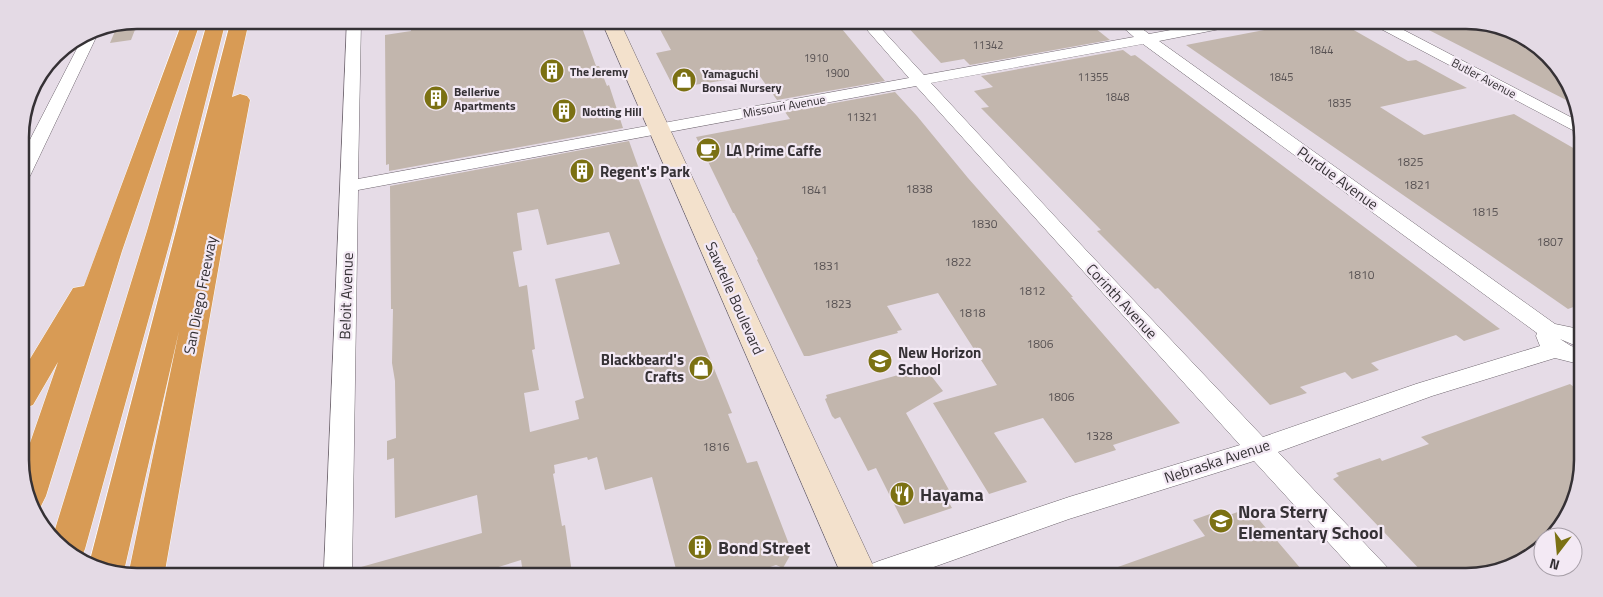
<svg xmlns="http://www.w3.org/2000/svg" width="1603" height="597" font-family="'Titillium Web',sans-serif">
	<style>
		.building { fill: #c2b6ad; fill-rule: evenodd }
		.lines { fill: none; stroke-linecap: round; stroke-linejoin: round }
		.street-casing { stroke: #6f666f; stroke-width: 1 }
		.secondary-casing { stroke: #6f666f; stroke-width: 1 }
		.highway-casing { stroke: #fff; stroke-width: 1 }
		.street { fill: #fff; fill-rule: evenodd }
		.secondary { fill: #f3e1cc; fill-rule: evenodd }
		.highway { fill: #d89b55; fill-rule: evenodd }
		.labels { text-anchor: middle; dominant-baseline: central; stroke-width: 4.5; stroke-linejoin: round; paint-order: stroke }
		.far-number-label { font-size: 11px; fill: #585253 }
		.far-poi-label { font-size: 12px; font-weight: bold; fill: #353135; stroke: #f3e9f4; text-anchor: start }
		.far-street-label { font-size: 12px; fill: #353135; stroke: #f3e9f4 }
		.number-label { font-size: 12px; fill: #585253 }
		.poi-label { font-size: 15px; font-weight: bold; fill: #353135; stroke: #f3e9f4; text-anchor: start }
		.street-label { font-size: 15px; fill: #353135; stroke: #f3e9f4 }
		.near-poi-label { font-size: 18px; font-weight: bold; fill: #353135; stroke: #f3e9f4; text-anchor: start }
		.rim { fill: none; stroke: #353135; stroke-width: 2.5 }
	</style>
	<rect width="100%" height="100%" fill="#e6dce7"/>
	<!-- building -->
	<path class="building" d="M411 21H443L444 27 484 22H580L596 66H599L607 86 609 85 623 128 389 171V164L386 165 385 35 411 31Z
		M138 22 131 40 110 43 118 24Z
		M656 22 837 23 885 81 777 100 759 75 674 88 656 53 671 50Z
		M904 23 1090 24 1110 40 970 65 964 59 941 63Z
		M1290 25H1345L1408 61 1416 60 1467 88 1380 107 1424 135 1514 114 1582 153 1579 305 1568 309 1186 45Z
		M1421 26H1500L1511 31 1554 60 1574 104Z
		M1123 50 1131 56 1135 55 1500 329 1464 341 1456 335 1371 363 1379 370 1352 379 1345 372 1300 387 1307 393 1270 405 1190 321 1158 288 1155 289 1097 231 1101 230 981 108 989 107 974 91 993 87 981 76Z
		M895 92 917 116 968 178 1073 297H1071L1180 423 1113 445 1116 450 1075 463 1043 418 996 432 994 433 1027 482 989 494 933 403 997 385 938 293 887 306 902 330 897 331 898 333 809 356H804L757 260 758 259 734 213H733L696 137 790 119 785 112Z
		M629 141 639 169 635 170 662 240 732 413 728 414 747 463 757 461 792 552 783 568 776 565 749 574 677 573 652 477 605 490 597 457 588 460 587 457 554 465 555 473 553 474 562 526 565 525 572 573H523L521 560 479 573 362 572 361 567 482 533 477 495 395 518 394 458 387 460V441L396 438 395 381 392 363 393 309H391L390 186ZM538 209 547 245 609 232 620 264 555 279 584 398 575 401 579 419 530 432 524 393 539 390 532 350 535 349 527 285 519 287 513 252 522 250 517 213Z
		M920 369 922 372 926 370 929 373 943 391 906 413 954 499 948 501 952 508 904 524 876 468 868 471 840 417 835 419 832 416 825 399 827 398 826 395Z
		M1570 384 1578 390 1577 498 1549 537H1543V545L1537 553 1474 577H1427L1333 479 1339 476 1336 473 1380 458 1382 461 1429 444 1421 437Z
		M1249 508 1307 576 1102 575 1101 573 1205 536 1193 520 1210 514 1215 520Z"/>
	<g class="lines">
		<defs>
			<path id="street" d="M347 21H361L358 179 909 78 861 23H876L924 75 1134 37 1119 24H1136L1149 34 1198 25H1227L1225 28 1220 29 1159 41 1555 324 1579 329V347L1560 339 1571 346 1579 348V364L1555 358 1432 396 1278 452 1387 567 1391 576H1359L1254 461 1069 519 914 574H865L869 565 879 561 1069 497 1240 445 916 86 358 190 352 572H324ZM1143 44 1537 333 1536 336 1540 346 1416 384 1263 437 1085 249 931 83Z
				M1379 26H1396L1582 123V135L1381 29Z
				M101 27 30 176 27 180 21 181 20 159 85 33 92 29Z"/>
			<path id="secondary" d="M602 22H620L877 574H841Z"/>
			<path id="highway" d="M183 20H201L122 251 46 496 41 506 35 508 22 483V466L58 362 33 405 22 409V372L73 288 84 286Z
				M208 20H226L173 231 85 549 81 558 52 539 147 231Z
				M231 20 249 21 232 97 240 94 247 96 250 100 223 242 165 571H129L179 331 124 571H99L89 564Z"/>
		</defs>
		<!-- street casing -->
		<use href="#street" class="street-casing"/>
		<!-- secondary casing -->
		<use href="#secondary" class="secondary-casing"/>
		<!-- highway casing -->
		<use href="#highway" class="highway-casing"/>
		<!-- street -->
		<use href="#street" class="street"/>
		<!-- secondary -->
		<use href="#secondary" class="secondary"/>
		<!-- highway -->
		<use href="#highway" class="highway"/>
	</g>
	<!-- icons -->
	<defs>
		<symbol id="building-disc" viewBox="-11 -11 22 22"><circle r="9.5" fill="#7b7113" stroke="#f3e9f4"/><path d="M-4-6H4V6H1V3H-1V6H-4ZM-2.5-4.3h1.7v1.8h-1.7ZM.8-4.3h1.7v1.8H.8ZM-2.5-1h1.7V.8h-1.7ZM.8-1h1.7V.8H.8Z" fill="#fff"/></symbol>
		<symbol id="shop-disc" viewBox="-11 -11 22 22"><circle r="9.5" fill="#7b7113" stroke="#f3e9f4"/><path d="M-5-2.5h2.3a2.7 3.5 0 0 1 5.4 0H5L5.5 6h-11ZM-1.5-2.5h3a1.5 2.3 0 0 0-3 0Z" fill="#fff"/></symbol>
		<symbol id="cafe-disc" viewBox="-11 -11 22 22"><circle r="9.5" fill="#7b7113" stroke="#f3e9f4"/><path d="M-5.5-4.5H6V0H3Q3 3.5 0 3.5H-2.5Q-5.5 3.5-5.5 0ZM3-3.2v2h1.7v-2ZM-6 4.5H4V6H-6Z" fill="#fff"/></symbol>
		<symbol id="school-disc" viewBox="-11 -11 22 22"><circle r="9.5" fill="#7b7113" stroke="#f3e9f4"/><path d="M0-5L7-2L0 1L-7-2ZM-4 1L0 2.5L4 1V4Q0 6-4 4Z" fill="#fff"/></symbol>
		<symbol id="restaurant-disc" viewBox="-11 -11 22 22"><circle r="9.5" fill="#7b7113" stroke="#f3e9f4"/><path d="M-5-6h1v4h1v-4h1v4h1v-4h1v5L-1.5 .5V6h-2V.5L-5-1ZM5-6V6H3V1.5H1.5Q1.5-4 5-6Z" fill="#fff"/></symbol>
	</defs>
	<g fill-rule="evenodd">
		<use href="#building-disc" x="538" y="57" width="28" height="28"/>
		<use href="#shop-disc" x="670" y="66" width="28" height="28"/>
		<use href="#building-disc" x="422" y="84" width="28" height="28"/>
		<use href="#building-disc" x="550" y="97" width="28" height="28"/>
		<use href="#cafe-disc" x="694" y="136" width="28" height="28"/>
		<use href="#building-disc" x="568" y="157" width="28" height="28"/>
		<use href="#school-disc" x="866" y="347" width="28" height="28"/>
		<use href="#shop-disc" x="687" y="354" width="28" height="28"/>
		<use href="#restaurant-disc" x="888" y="480" width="28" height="28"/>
		<use href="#school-disc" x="1207" y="507" width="28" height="28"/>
		<use href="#building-disc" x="686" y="533" width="28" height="28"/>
	</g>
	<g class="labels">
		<!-- far-number labels -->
		<g class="far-number-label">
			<text x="988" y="45">11342</text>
			<text x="1321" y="50">1844</text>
			<text x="816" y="58">1910</text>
			<text x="837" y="73">1900</text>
			<text x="1093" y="77">11355</text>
			<text x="1281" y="77">1845</text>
			<text x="1117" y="97">1848</text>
			<text x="1339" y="103">1835</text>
			<text x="862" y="117">11321</text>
		</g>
		<!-- far-poi labels -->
		<g class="far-poi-label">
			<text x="570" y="71">The Jeremy</text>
			<text x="702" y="73">Yamaguchi<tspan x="702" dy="14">Bonsai Nursery</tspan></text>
			<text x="454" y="91">Bellerive<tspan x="454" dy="14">Apartments</tspan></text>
			<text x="582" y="111">Notting Hill</text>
		</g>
		<!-- far-street labels -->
		<g class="far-street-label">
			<text transform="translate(1484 78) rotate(28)">Butler Avenue</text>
			<text transform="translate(784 106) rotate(-10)">Missouri Avenue</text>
		</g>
		<!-- number labels -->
		<g class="number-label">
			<text x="1410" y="161">1825</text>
			<text x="1417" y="184">1821</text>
			<text x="919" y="188">1838</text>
			<text x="814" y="189">1841</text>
			<text x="1485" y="211">1815</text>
			<text x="984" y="223">1830</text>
			<text x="1550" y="241">1807</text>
			<text x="958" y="261">1822</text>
			<text x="826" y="265">1831</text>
			<text x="1361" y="274">1810</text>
			<text x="1032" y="290">1812</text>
			<text x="838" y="303">1823</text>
			<text x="972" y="312">1818</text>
			<text x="1040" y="343">1806</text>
			<text x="1061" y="396">1806</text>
			<text x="1099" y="435">1328</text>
			<text x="716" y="446">1816</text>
		</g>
		<!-- poi labels -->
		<g class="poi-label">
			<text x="726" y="150">LA Prime Caffe</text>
			<text x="600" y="171">Regent's Park</text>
			<text x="898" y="352">New Horizon<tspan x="898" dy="17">School</tspan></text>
			<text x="684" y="359" text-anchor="end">Blackbeard's<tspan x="684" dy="17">Crafts</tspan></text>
		</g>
		<!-- street labels -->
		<g class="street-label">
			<text transform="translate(1338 178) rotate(36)">Purdue Avenue</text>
			<text transform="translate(200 295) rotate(-79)">San Diego Freeway</text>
			<text transform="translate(346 296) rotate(-88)">Beloit Avenue</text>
			<text transform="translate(735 298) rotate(66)">Sawtelle Boulevard</text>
			<text transform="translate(1122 301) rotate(47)">Corinth Avenue</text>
			<text transform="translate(1217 461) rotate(-18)">Nebraska Avenue</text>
		</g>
		<!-- near-poi labels -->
		<g class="near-poi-label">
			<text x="920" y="494">Hayama</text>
			<text x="1238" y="511">Nora Sterry<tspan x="1238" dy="21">Elementary School</tspan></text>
			<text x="718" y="547">Bond Street</text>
		</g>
	</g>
	<!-- crop -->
	<path d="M0 0H1603V597H0ZM137 29H1466A108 108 0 0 1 1574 137V460A108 108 0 0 1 1466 568H137A108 108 0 0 1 29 460V137A108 108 0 0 1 137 29Z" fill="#e4dae5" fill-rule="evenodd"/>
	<path class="rim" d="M137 29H1466A108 108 0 0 1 1574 137V460A108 108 0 0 1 1466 568H137A108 108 0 0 1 29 460V137A108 108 0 0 1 137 29Z"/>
	<!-- north arrow -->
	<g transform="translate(1558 552) rotate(196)"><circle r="24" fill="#f3e9f4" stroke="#a79fa8"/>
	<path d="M0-4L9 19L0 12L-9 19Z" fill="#7b7113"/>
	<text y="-8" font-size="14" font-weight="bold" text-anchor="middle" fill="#353135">N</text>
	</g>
</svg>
